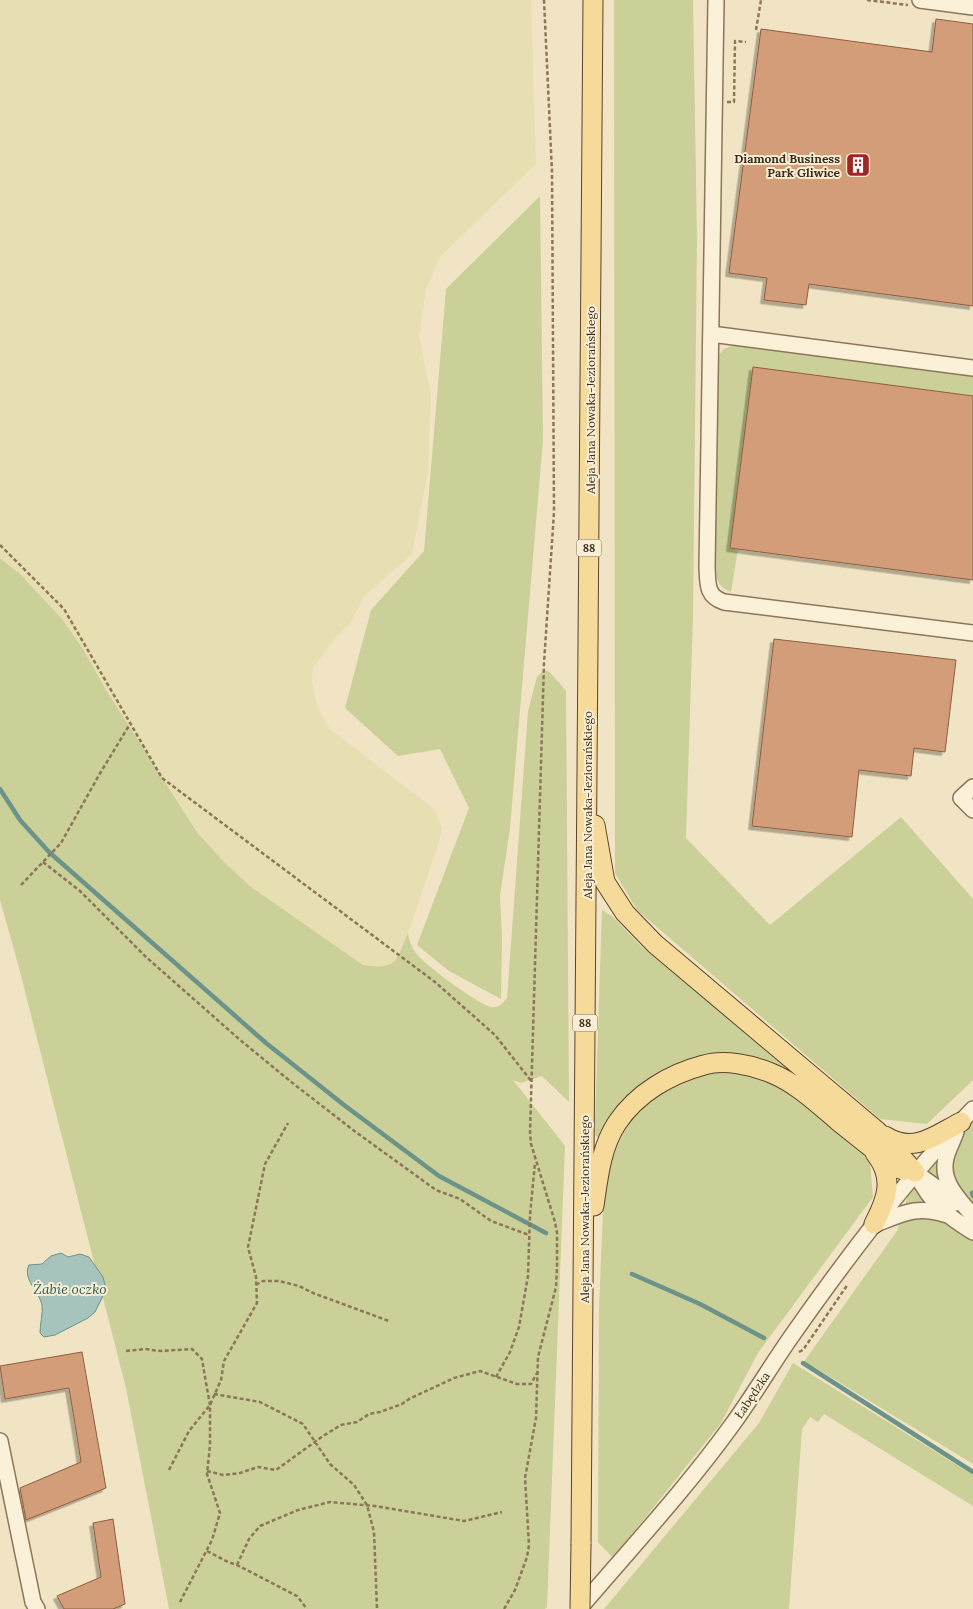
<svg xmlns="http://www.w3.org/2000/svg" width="973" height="1609" font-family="Lora,serif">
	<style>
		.farmland { fill: #e7dfb1 }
		.green { fill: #cad097 }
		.water { fill: #a6c4bb; stroke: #6c938a }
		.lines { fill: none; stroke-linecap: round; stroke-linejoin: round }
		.stream { stroke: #6c938a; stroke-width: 4.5 }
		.building { fill: #d29d78; stroke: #8e5d3d; filter: url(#shadow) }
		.minor-casing { stroke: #8d7559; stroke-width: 18 }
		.major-casing { stroke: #5b432d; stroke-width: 21 }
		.path { stroke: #8d7559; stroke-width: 2.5; stroke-dasharray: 4 2.5; stroke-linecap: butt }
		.minor { stroke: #fbf1d8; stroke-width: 15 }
		.major { stroke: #f6da9a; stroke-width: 19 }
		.major-bridge-casing { stroke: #5b432d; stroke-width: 21; stroke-linecap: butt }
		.major-bridge { stroke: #f6da9a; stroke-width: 19 }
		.labels { text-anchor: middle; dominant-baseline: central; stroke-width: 4; stroke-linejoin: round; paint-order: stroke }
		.shield { fill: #f8eed4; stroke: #746755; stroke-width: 1 }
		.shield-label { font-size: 11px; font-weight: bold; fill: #3c2d1e }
		.poi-label { font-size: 12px; font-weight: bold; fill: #3c2d1e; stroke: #f8eed4; text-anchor: end }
		.street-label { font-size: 12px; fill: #3c2d1e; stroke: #f8eed4 }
		.water-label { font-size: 14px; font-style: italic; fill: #2c5d5a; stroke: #f8eed4 }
	</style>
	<defs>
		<filter id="shadow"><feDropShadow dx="-3.5" dy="3.5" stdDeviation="0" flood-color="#0004"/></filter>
	</defs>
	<rect width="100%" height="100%" fill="#f1e4c4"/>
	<!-- farmland -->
	<path class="farmland" d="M0 0H531L536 164 440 257 426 289 419 336 431 396 428 472 412 554 364 597 351 622 336 637 313 668 312 681 317 706 330 729 428 804 436 813 442 828 439 842 408 933 396 958 392 964 385 967 363 965 251 887 224 862 197 831 106 690 83 649 62 619 21 575 0 558Z"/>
	<!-- green -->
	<path class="green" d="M614 0H693L697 239 693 616 686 838 770 925 901 817 973 899V1080L927 1124 880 1119 637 910 615 873Z
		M540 196 543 440 510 828 500 896 502 939 501 999 449 971 417 945 469 808 440 749 398 756 345 708 371 610 424 551 446 289Z
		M734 345 973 375V396L753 367 730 547 738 549 731 592C722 589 718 583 716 575L715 451 717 357 724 349Z
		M0 558 21 575 62 619 83 649 106 690 197 832 224 862 251 887 363 965C398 970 395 962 408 933 409 940 411 946 415 952 422 963 478 1004 491 1007 499 1008 503 1003 507 998L528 711 537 677 543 671H548C553 675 561 685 566 691L569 1102 542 1076 521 1083 513 1080 565 1146 547 1607 545 1609H169L126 1388 18 964 0 900Z
		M602 910 612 916 642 947 890 1151 811 1091 699 1060 601 1135 597 1137 595 1135V1122Z
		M712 1073H740L756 1077 788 1090 852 1139 870 1163 873 1197 758 1353 721 1423 613 1558 598 1542 599 1309 604 1185 616 1139 640 1108 660 1092 680 1082Z
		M973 1109V1464L814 1367 811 1368 803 1363 897 1231 915 1172Z
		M793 1363 973 1475V1506L824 1414 818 1422 810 1417 802 1429 789 1609H604L759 1423Z"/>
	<!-- water -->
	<path class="water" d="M61 1253 68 1257 80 1254 89 1257 103 1277 105 1285 102 1298 95 1312 88 1318 55 1335 44 1337 40 1333C40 1324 43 1313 42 1305 39 1291 22 1279 29 1265L42 1264 51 1256Z"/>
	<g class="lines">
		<!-- stream -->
		<path class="stream" d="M0 789 20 820 49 852 266 1043 344 1105 439 1176 546 1233
			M972 1193 973 1196
			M632 1274 700 1304 764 1338
			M803 1363 973 1472"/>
	</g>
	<!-- building -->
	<path class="building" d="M936 19 973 24V306L809 284 806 305 764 300 767 278 729 273 761 29 932 52Z
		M753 367 973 396V580L730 548Z
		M774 639 956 660 945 752 914 748 911 776 859 770 852 837 752 826Z
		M82 1352 106 1488 26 1520 20 1488 81 1462 75 1424 69 1388 5 1399 0 1366Z
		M113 1519 125 1604 113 1609H64L57 1596 101 1577 93 1523Z"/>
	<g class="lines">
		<defs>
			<path id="minor" d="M716 0 707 567C708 584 706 596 724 602L973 633
				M920 0 973 7
				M711 334 973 368
				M973 787 961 798 973 810
				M956 1132C953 1141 948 1149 946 1158 940 1182 959 1199 973 1216
				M915 1172C932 1204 943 1213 973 1232
				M919 1175 947 1195 956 1203
				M876 1224C904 1213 917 1205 947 1215
				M0 1441 33 1602 37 1609
				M579 1609C631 1548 685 1490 732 1425 753 1396 771 1366 791 1337 847 1257 906 1179 973 1109"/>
			<path id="major" d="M595 825 605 882 625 913 655 944 877 1131 915 1172
				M885 1136C914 1154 934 1136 961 1122
				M594 1206C598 1178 601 1147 617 1123 637 1093 670 1074 704 1065 724 1059 752 1065 771 1073 796 1083 817 1103 838 1121 858 1137 877 1152 897 1168L904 1170
				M874 1224C887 1199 895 1178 875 1153
				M581 1544 593 0"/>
		</defs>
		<!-- minor casing -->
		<use href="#minor" class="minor-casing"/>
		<!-- major casing -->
		<use href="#major" class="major-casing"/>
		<!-- path -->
		<path class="path" d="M867 0 908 5
			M756 30 761 0
			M727 102H734L735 41 746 42
			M0 545 64 609 162 778 435 982 495 1035 532 1082
			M43 862 80 891 146 957 239 1039 290 1081 353 1130 436 1190 460 1199 491 1221 529 1235
			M21 885 61 843 99 775 130 724
			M256 1285 263 1281H279L299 1286 313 1293 389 1321
			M126 1351 145 1349 160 1351 192 1349 202 1359 205 1377 210 1405V1445L207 1474 220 1513 212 1540 179 1604
			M799 1352 803 1350 848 1284
			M496 1377 510 1352 519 1327 528 1276 530 1215 535 1163
			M214 1394 260 1402 303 1424 330 1464 354 1485 367 1505 374 1532 377 1609
			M169 1470 189 1431 210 1405 221 1380 224 1361 257 1303 256 1277 248 1247 265 1164 288 1123
			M207 1471 223 1475 240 1473 258 1467 276 1470 323 1436 341 1425 357 1422 369 1414 380 1412 402 1404 409 1399 454 1378 480 1371 517 1384H531L537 1373
			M207 1551 228 1562 237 1565 297 1596 307 1609
			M237 1565 249 1539 260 1526 298 1510 330 1502 375 1506 464 1521 502 1512
			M504 1609 515 1590 527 1557 529 1545 525 1478 536 1418 538 1357 556 1287 557 1267V1233L555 1222 531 1144 530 1132 544 663 554 512 552 172 544 0"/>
		<!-- minor -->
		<use href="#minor" class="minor"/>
		<!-- major -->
		<use href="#major" class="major"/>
		<defs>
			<path id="major-bridge" d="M580 1609 581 1544"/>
		</defs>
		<!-- major-bridge casing -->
		<use href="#major-bridge" class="major-bridge-casing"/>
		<!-- major-bridge -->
		<use href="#major-bridge" class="major-bridge"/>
	</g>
	<!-- icons -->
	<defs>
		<symbol id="building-square" viewBox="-11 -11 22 22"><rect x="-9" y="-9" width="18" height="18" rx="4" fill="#a12525" stroke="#f8eed4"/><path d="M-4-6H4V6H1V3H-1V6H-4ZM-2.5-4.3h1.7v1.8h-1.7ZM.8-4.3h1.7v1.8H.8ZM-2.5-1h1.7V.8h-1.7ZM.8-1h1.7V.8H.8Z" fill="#fff"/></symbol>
	</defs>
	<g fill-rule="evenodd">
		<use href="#building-square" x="844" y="151" width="28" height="28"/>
	</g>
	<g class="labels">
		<!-- shield labels -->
		<g class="shield">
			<rect x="576.5" y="539.5" width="25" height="17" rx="4"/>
			<rect x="572.5" y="1014.5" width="25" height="17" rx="4"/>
		</g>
		<g class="shield-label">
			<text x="589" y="548">88</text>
			<text x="585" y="1023">88</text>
		</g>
		<!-- poi labels -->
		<g class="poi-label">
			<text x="840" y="158">Diamond Business<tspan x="840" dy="14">Park Gliwice</tspan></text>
		</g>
		<!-- street labels -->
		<g class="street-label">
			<text transform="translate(590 400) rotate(-90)">Aleja Jana Nowaka-Jeziorańskiego</text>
			<text transform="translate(587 805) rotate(-90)">Aleja Jana Nowaka-Jeziorańskiego</text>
			<text transform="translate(584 1209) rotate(-90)">Aleja Jana Nowaka-Jeziorańskiego</text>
			<text transform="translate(752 1395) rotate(-56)">Łabędzka</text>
		</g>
		<!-- water labels -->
		<g class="water-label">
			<text x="70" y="1289">Żabie oczko</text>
		</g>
	</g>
</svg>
